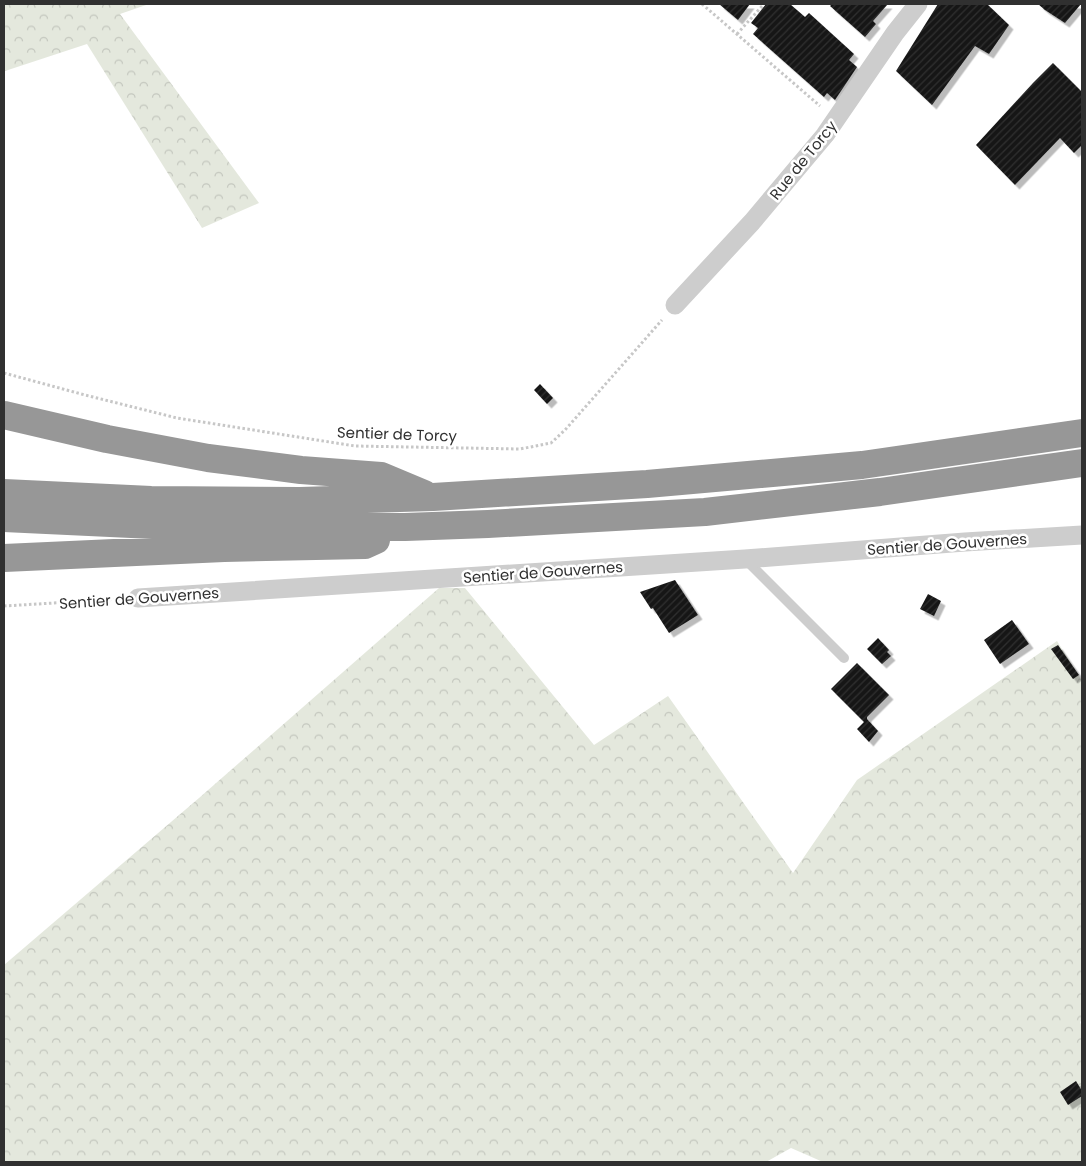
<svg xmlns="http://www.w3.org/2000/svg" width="1086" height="1166" font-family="Poppins,sans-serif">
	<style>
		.forest { fill: url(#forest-crowns) }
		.building { fill: url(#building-hatch); filter: url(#shadow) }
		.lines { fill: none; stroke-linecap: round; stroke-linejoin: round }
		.path { stroke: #c7c7c7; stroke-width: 3; stroke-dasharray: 2.5 2.5; stroke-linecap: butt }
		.lane { stroke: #cdcdcd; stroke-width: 10 }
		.street { stroke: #cdcdcd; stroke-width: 19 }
		.highway { stroke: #979797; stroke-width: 28 }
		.labels { text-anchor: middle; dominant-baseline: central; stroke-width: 5; stroke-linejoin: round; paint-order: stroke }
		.street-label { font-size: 15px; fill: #303030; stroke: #fff }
	</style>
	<defs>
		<pattern id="forest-crowns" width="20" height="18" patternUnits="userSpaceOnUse" patternTransform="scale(1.25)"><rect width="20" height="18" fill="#e4e8dd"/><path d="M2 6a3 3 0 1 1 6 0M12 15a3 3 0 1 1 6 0" fill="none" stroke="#c4c7be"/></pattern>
		<pattern id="building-hatch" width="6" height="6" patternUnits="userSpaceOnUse" patternTransform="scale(1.25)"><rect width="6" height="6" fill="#171717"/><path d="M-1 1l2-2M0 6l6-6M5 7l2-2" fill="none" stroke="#303030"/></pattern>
		<filter id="shadow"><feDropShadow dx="4.5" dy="4.5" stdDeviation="0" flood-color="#0004"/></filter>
	</defs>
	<rect width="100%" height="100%" fill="#fff"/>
	<!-- forest -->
	<path class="forest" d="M4 4H149L120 14 259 203 202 228 87 44 5 71 4 69Z
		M439 588H465L594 745 668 696 793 873 857 780 1057 641 1082 681V1020L1080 1022 1082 1027V1162H823L791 1148 766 1162H4V965L199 798Z"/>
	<!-- building -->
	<path class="building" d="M719 4H750L738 20Z
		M766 4H790L805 17 809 13 854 54 849 60 857 67 835 100 827 93 824 97 753 34 758 28 751 23Z
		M832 4H888L873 21 876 24 865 37 830 6Z
		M938 4H987L1009 25 989 54 975 46 932 105 896 71Z
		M1038 4H1081L1065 23 1045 10Z
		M1053 63 1082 92V145L1074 153 1060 138 1015 185 976 145 1033 83Z
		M540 384 553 398 547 404 534 390Z
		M675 580 698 615 669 633 653 608 651 609 640 592Z
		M928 594 941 601 934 616 920 609Z
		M1012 620 1029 644 1000 664 984 640Z
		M878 638 889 650 887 652 891 656 882 664 867 649Z
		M1058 645 1079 675 1073 679 1051 649Z
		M857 663 889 695 867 717V719L878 731 869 742 857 729 864 722 831 689Z
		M1076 1081 1082 1091V1096L1068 1105 1060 1092Z"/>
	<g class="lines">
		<!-- path -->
		<path class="path" d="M702 4 820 106
			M737 34 764 4
			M4 373 85 395 177 418 355 446 520 449 551 443 565 430 662 320
			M4 606 120 599"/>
		<!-- lane -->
		<path class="lane" d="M746 560 844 658"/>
		<!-- street -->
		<path class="street" d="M675 305 752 222 825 135 895 33 918 4
			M138 598 745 559 965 542 1082 535"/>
		<!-- highway -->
		<path class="highway" d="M4 415 107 439 208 458 301 470 381 476 424 494
			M4 493 151 500 300 501 433 497 647 484 862 465 1082 433
			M4 518 174 526 405 527 488 524 705 512 880 492 1082 463
			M4 558 224 548 365 545 376 540"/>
	</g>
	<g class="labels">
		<!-- street labels -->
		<g class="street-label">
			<text transform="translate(803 160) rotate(-51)">Rue de Torcy</text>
			<text transform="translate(397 434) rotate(2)">Sentier de Torcy</text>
			<text transform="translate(947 544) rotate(-4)">Sentier de Gouvernes</text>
			<text transform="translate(543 572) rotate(-4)">Sentier de Gouvernes</text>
			<text transform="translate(139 598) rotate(-4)">Sentier de Gouvernes</text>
		</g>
	</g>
	<!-- border -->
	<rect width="1086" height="1166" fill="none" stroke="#303030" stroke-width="10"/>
</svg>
